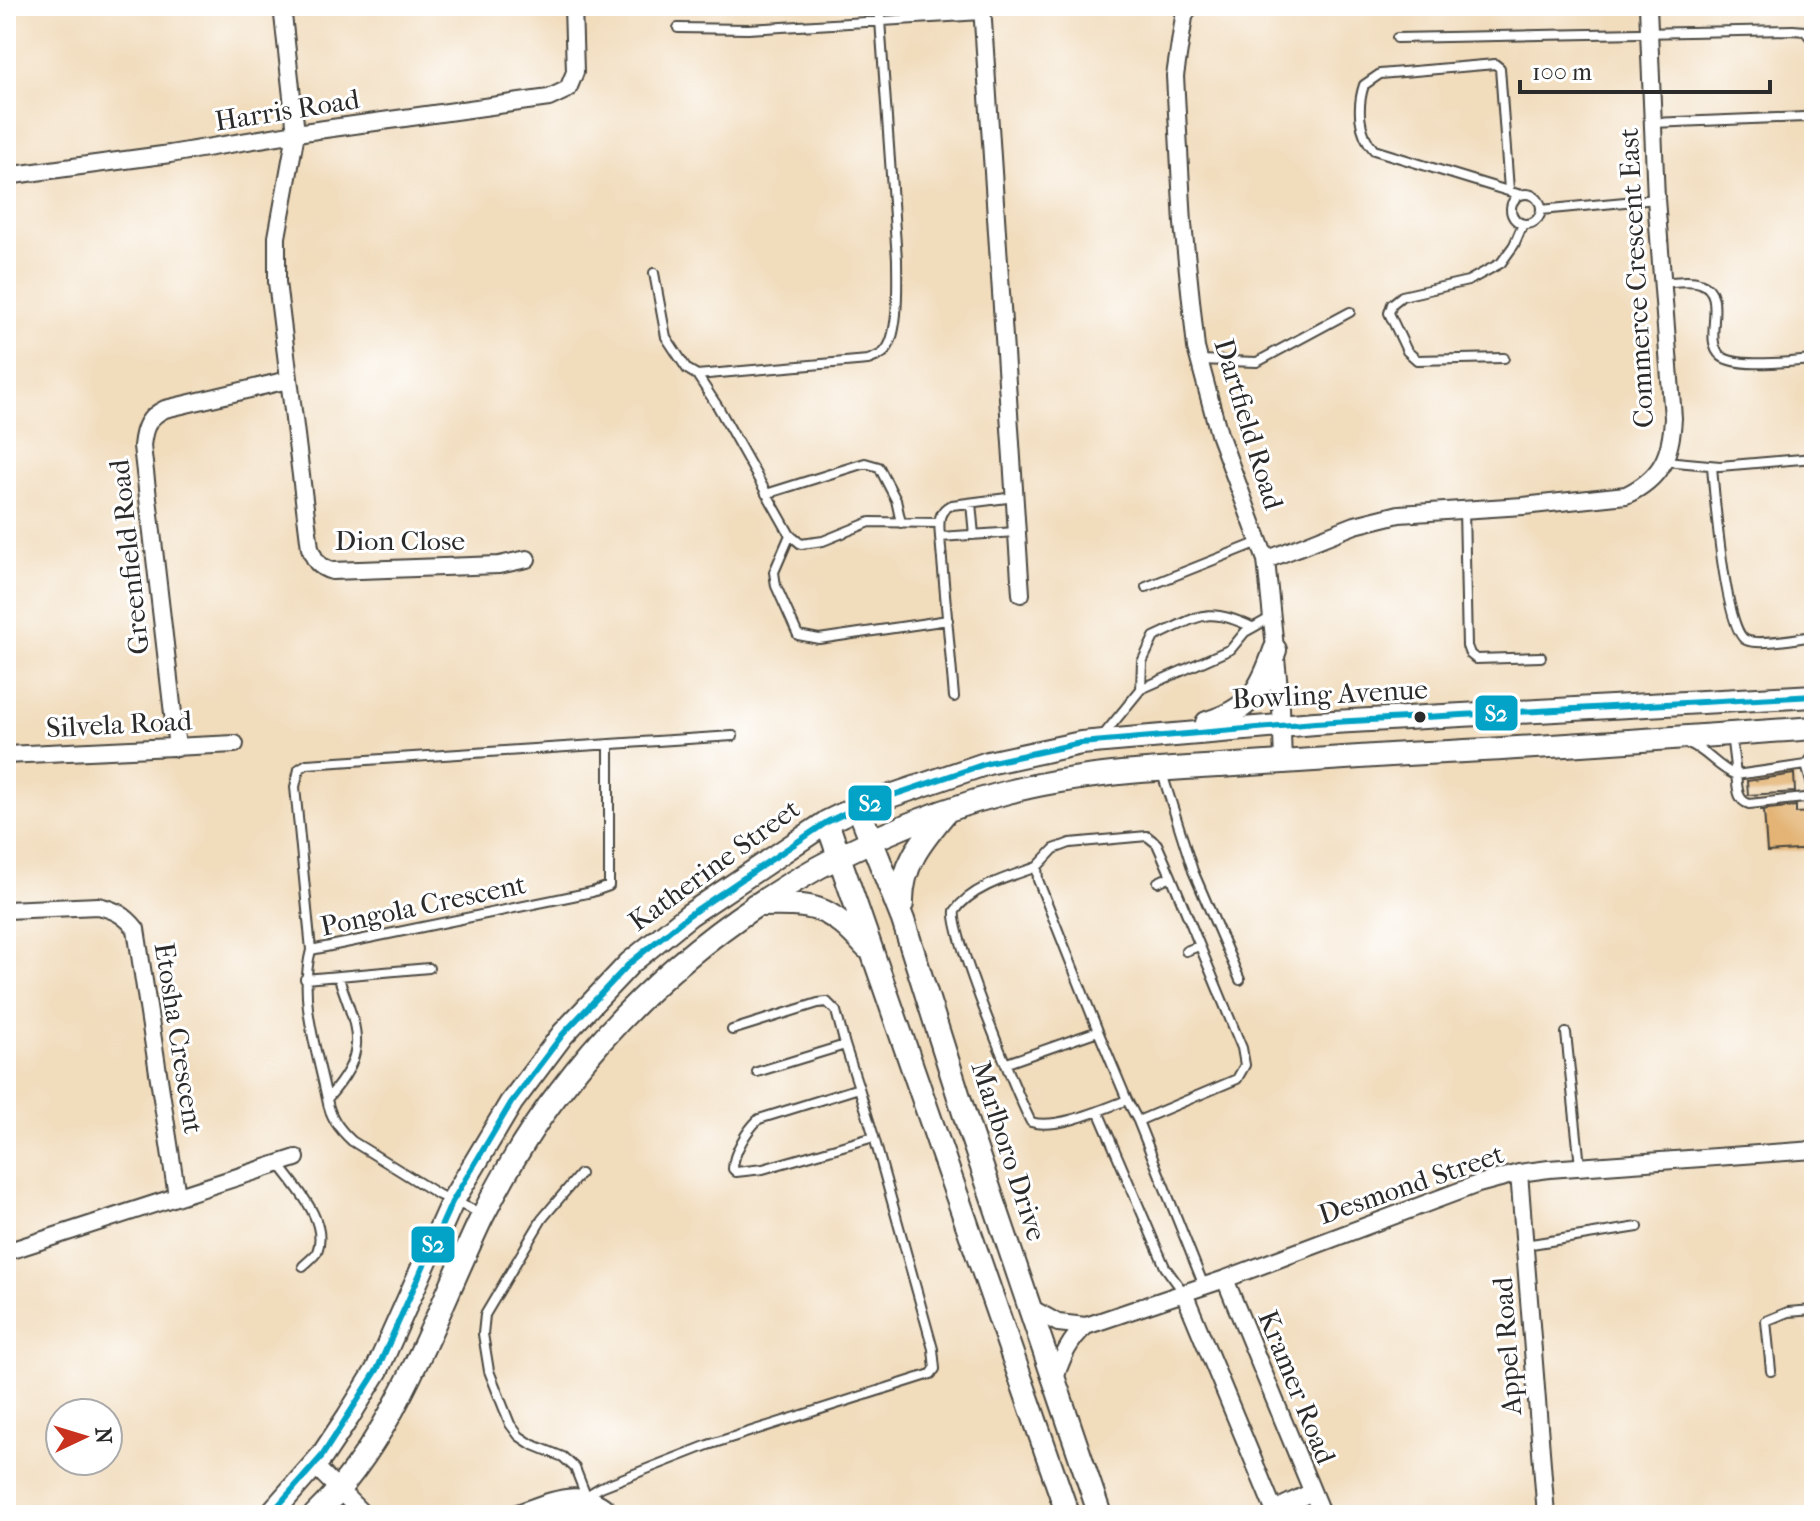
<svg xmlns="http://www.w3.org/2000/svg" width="1820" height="1521" font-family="'IM FELL French Canon',serif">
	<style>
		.building { fill: #e3b474 }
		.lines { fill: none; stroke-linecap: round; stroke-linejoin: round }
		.service-casing { stroke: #494641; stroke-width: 12 }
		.minor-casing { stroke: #494641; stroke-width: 20 }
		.secondary-casing { stroke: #494641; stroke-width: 26 }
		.service { stroke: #fff; stroke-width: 8 }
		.minor { stroke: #fff; stroke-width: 16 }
		.secondary { stroke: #fff; stroke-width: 22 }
		.bus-1-casing { stroke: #fff; stroke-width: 12 }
		.bus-1 { stroke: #02a3c6; stroke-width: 6 }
		.bus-dot { fill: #2b2b2b; stroke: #fff; stroke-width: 3 }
		.labels { text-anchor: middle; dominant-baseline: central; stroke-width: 6; stroke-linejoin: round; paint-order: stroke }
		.street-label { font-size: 28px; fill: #2b2b2b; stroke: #fff }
		.line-badge { stroke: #fff; stroke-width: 3 }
		.badge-label { font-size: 22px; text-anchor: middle; font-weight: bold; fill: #fff }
	</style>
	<rect width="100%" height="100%" fill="#fff"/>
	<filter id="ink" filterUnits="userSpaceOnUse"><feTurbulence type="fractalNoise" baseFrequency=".0125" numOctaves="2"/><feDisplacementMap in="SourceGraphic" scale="16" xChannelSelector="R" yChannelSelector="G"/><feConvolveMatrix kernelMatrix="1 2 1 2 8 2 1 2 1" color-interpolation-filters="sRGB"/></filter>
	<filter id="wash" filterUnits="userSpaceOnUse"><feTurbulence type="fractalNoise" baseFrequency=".006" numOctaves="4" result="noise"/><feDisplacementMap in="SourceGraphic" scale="32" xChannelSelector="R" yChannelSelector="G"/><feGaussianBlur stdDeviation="1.8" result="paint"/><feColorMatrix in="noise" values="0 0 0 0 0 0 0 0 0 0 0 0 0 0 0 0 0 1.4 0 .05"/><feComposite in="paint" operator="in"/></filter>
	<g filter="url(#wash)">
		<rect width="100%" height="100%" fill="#f1dcbc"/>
		<g id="blocks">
			<!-- building -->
			<path class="building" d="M1794 774 1795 792 1748 795 1747 781Z
				M1796 806V813L1814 812V849L1767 852 1764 810H1760Z"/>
		</g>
	</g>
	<g filter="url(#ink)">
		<use href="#blocks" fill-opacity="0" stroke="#494641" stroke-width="2"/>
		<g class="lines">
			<defs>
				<path id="service" d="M678 28 748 29 982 15
					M1397 38 1793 30 1805 31 1814 42
					M1652 123 1804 117 1814 120
					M1509 190 1500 68 1495 64 1380 74 1364 85C1357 106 1358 133 1374 150L1521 195
					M1511 209a15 15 0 1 1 30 0a15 15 0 1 1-30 0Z
					M1541 210 1656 199
					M654 273 666 337 687 369 697 375 718 407 790 535 801 544 823 541 870 522 939 523
					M1663 283C1674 282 1690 279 1700 283 1730 293 1701 340 1721 356 1737 369 1793 361 1814 360
					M1504 358 1417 360 1407 351 1389 313 1392 304 1402 296 1468 281 1501 263 1514 245 1523 224
					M1199 360 1257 362 1350 312
					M697 375 868 360C873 358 880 356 884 352 900 337 897 280 897 259L879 6
					M1665 461 1720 466 1814 458
					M1712 466C1714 491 1725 633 1746 640 1760 646 1797 638 1814 636
					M766 494 865 463 879 467 896 500 901 523
					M971 503 974 535
					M1464 510 1467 646 1470 654 1476 659 1541 657
					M790 535 774 572 776 586 798 635 819 639 948 620
					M940 537 1016 532
					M1146 587 1259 542
					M1141 689 1142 662 1154 637C1199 617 1205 605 1252 627
					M954 697 940 537C939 524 937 510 952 505L1015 497
					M1731 734 1736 775 1806 765
					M1101 738 1141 689 1231 649 1245 632 1272 617
					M1688 743C1707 750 1717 768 1736 775 1738 786 1736 800 1749 804L1814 797
					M1814 755 1806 765 1814 792
					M1161 770 1193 871 1240 980
					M1037 867C1011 876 971 887 955 911 951 933 1017 1096 1031 1122 1056 1130 1103 1109 1127 1100
					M1158 882 1171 876
					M311 950 295 787 299 769 307 764 733 736
					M1186 951 1199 946
					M305 979 429 968
					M732 1030 818 1003 827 1002 836 1011 845 1045
					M1098 1031 1038 880 1037 867 1054 849 1070 843 1147 836 1157 844 1171 876 1242 1048 1245 1065 1237 1079 1138 1121
					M1566 1033 1580 1166
					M1007 1063 1098 1031 1127 1100 1138 1121 1204 1286
					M859 1088 874 1137
					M327 1099C370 1051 358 1032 338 976
					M1098 1111 1165 1267 1184 1293
					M279 1164C296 1188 329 1221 317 1252 314 1257 307 1262 303 1266
					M580 1174 542 1219 485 1315 483 1334 489 1371 510 1424 519 1436 531 1444 563 1457 575 1468 586 1496 601 1487 708 1445 931 1374 935 1369 933 1349 874 1137 763 1169 736 1172 733 1169C733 1153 747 1130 759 1119L859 1088 845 1045 757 1072
					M483 1214 439 1195 352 1141C339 1129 330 1117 327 1099 317 1050 298 999 311 950L592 892 609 886V744
					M1525 1245 1638 1227
					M1771 1371 1766 1321 1788 1312 1814 1310"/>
				<path id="minor" d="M282 6 296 133 277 237V282L310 548C315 561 318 567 332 571L499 565 527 559
					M982 6 1021 594
					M1189 6 1184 17 1175 76 1183 224 1196 348 1219 434 1266 560 1281 707 1283 761
					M6 176 170 154 296 133 549 98 568 89 575 72 573 6
					M1266 560 1355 525 1399 514 1523 506 1626 495C1662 478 1671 455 1673 418L1656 199 1648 6
					M177 748 142 446C144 427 148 417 165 409L288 380
					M6 755 235 744
					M6 910 98 906C115 910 125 915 136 929L177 1196
					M1519 1173 1546 1515
					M6 1252 296 1158
					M1225 1279 1322 1515
					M1184 1293 1276 1515
					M1029 1307 1058 1323 1086 1326
					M1055 1378C1062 1358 1069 1340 1086 1326L1225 1279 1478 1184 1519 1173 1549 1169 1814 1150
					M314 1465 364 1515
					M1274 1510 1312 1492
					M511 1515C546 1504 585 1481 613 1515"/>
				<path id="secondary" d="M1207 723C1250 710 1261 691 1275 650
					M858 807 903 920 970 1132 1100 1515
					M827 822 1068 1515
					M902 904C901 865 922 841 946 812
					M755 905C812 904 827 903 866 947
					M270 1515 322 1456 348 1417 377 1370 452 1202 511 1103 563 1034 630 963 689 915 827 822 858 807 988 763 1081 743 1315 723 1814 696
					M315 1515C396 1437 434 1317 482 1217 504 1174 530 1129 560 1091 671 944 830 838 1008 792 1077 774 1150 770 1220 766 1282 762 1344 758 1406 754 1542 748 1678 738 1814 728"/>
			</defs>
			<!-- service casing -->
			<use href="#service" class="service-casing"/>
			<!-- minor casing -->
			<use href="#minor" class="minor-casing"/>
			<!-- secondary casing -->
			<use href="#secondary" class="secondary-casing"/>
			<!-- service -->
			<use href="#service" class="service"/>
			<!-- minor -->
			<use href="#minor" class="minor"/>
			<!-- secondary -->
			<use href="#secondary" class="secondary"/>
			<defs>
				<path id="bus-1" d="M270 1515 322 1456 377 1370 452 1202 511 1103 563 1034 630 963 689 915 827 822 858 807 988 763 1081 743 1315 723 1814 696"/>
			</defs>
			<!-- bus-1 casing -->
			<use href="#bus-1" class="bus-1-casing"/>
			<!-- bus-1 -->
			<use href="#bus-1" class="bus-1"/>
		</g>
	</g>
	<!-- markers -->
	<circle class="bus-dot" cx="1420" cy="717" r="7"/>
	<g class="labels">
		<!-- street labels -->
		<g class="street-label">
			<text transform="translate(287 110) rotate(-9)">Harris Road</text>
			<text transform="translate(1636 278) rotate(-93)">Commerce Crescent East</text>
			<text transform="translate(1249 424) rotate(73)">Dartfield Road</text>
			<text x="400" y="540">Dion Close</text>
			<text transform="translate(129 557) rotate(-96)">Greenfield Road</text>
			<text transform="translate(1330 694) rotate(-3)">Bowling Avenue</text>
			<text transform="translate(119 724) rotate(-3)">Silvela Road</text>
			<text transform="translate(714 865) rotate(-36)">Katherine Street</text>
			<text transform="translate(423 905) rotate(-12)">Pongola Crescent</text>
			<text transform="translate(179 1038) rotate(81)">Etosha Crescent</text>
			<text transform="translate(1009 1151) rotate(72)">Marlboro Drive</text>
			<text transform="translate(1411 1184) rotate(-19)">Desmond Street</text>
			<text transform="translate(1507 1346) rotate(-94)">Appel Road</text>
			<text transform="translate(1297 1387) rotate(68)">Kramer Road</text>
		</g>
	</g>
	<g class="line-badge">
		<rect x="1474" y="694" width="45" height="38" rx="8" fill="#02a3c6"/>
		<rect x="847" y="784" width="46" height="38" rx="8" fill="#02a3c6"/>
		<rect x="410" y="1225" width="46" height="39" rx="8" fill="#02a3c6"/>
	</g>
	<g class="badge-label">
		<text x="1496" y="721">S2</text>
		<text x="870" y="811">S2</text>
		<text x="433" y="1252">S2</text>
	</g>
	<!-- margin -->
	<rect width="1820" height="1521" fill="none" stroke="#fff" stroke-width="32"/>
	<!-- north arrow -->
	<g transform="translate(84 1437) rotate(86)"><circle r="38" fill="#ffffff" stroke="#aaaaaa" stroke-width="2"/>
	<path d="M0-6L14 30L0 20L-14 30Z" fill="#c8321e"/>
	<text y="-12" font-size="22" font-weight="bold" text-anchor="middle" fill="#2b2b2b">N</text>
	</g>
	<!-- scale -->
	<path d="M1520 80v12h250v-12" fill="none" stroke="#2b2b2b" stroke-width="4"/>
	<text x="1532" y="80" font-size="24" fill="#2b2b2b" stroke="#ffffff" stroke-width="6" paint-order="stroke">100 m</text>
</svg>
